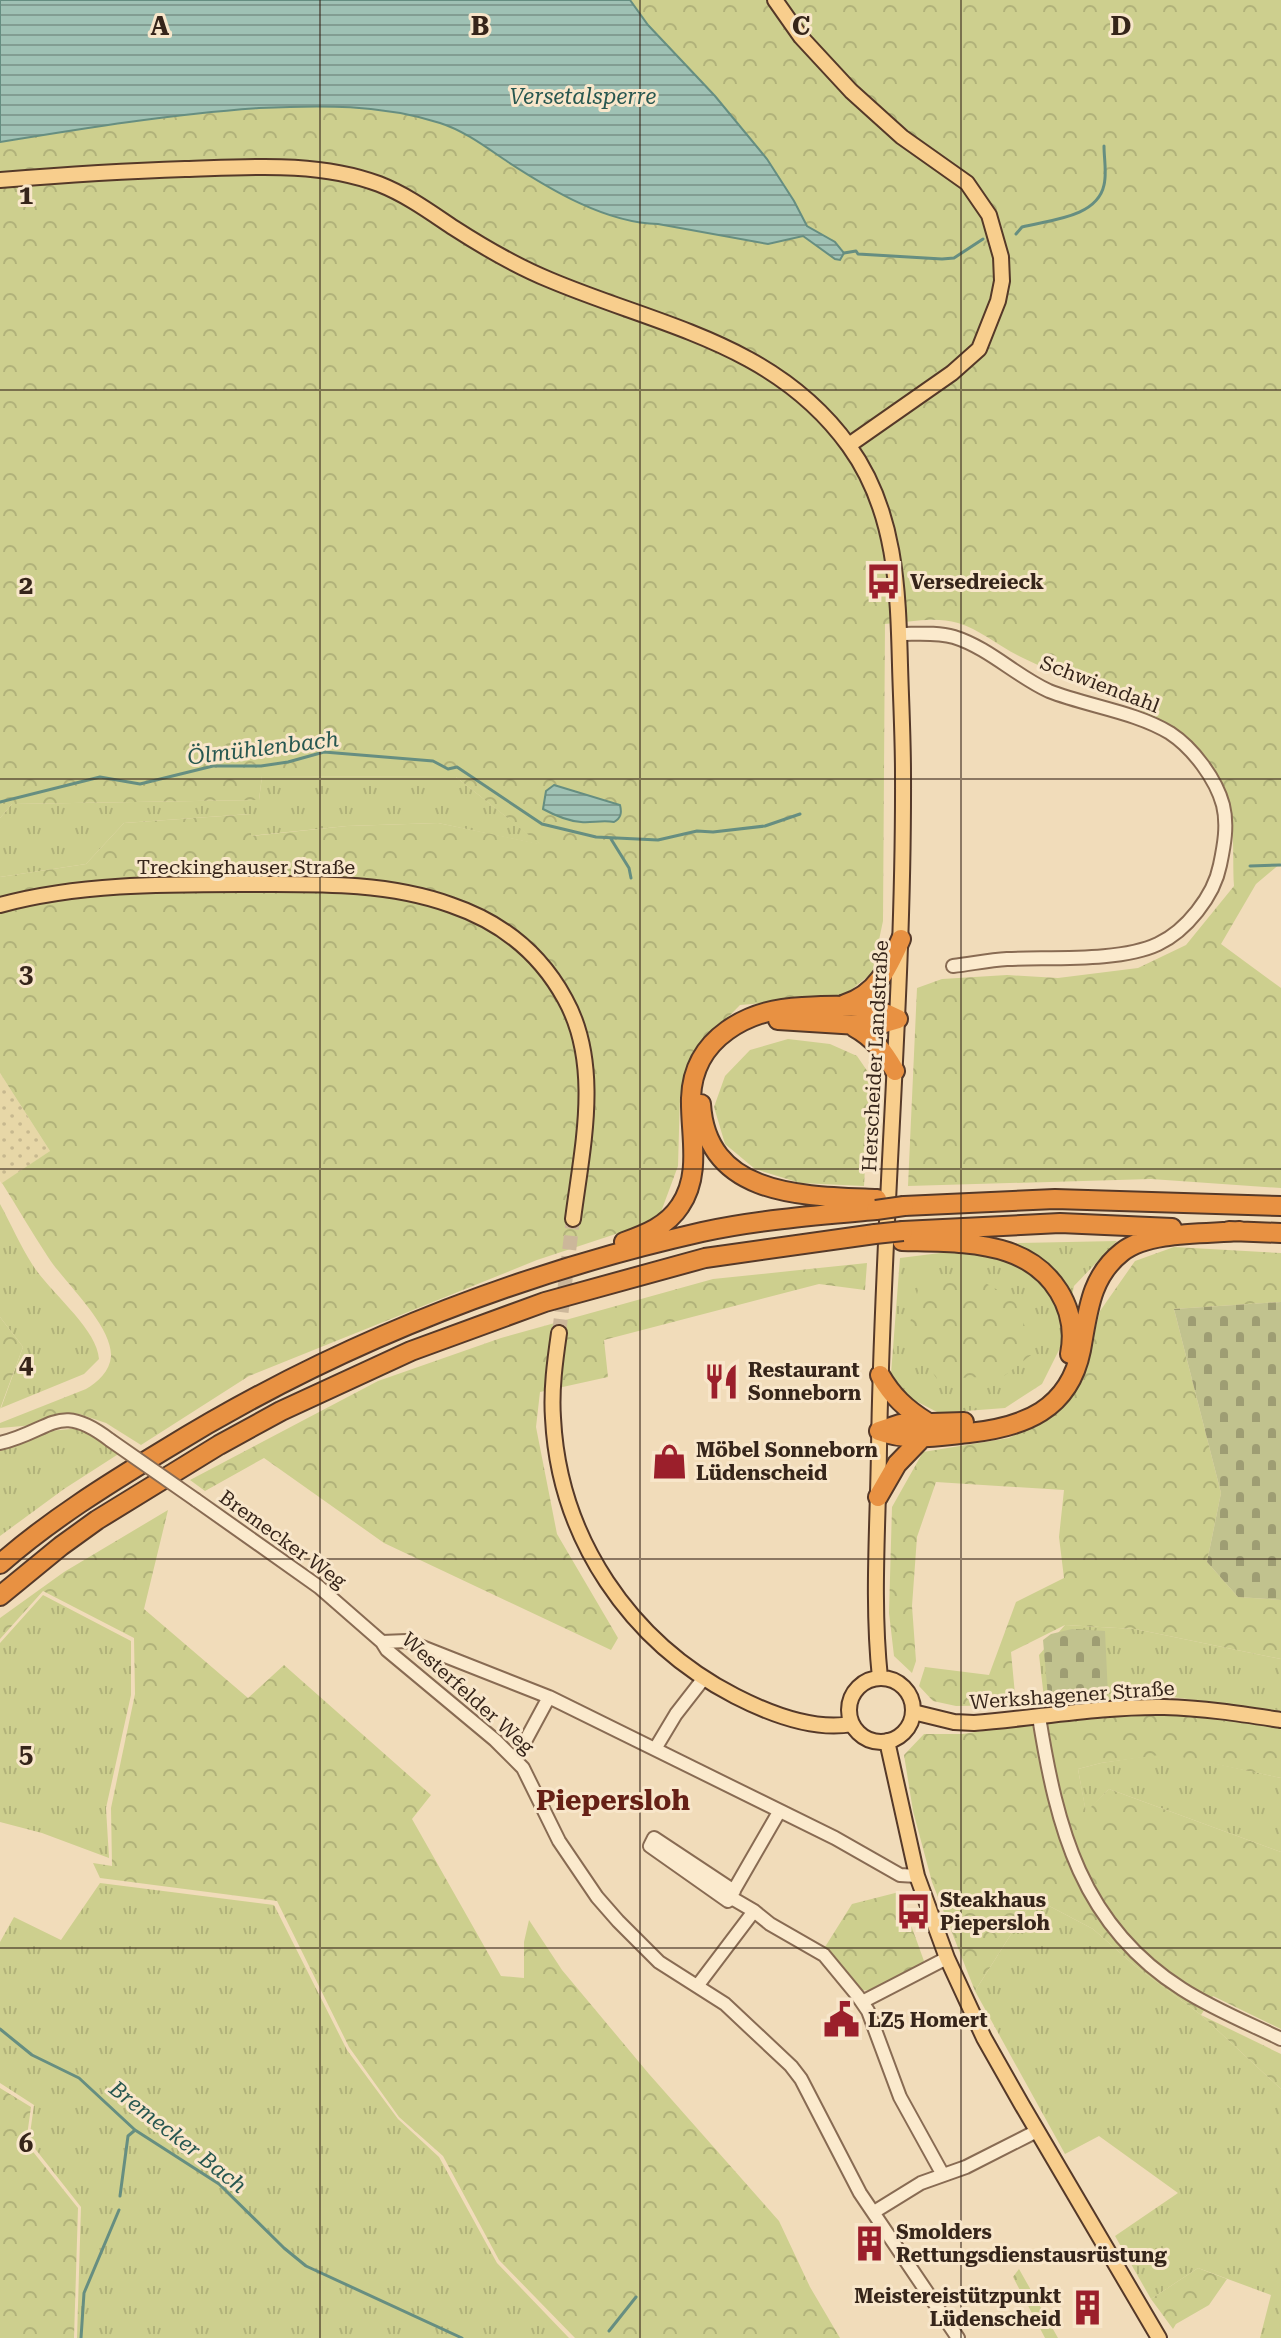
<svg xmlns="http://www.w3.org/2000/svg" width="1281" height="2338" font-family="'Roboto Serif',serif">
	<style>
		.farmland { fill: url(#farmland-dots) }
		.grass { fill: url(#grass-tufts) }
		.forest { fill: url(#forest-crowns) }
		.cemetery { fill: url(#cemetery-stones) }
		.water { fill: url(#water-rules); stroke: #668e81; stroke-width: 2 }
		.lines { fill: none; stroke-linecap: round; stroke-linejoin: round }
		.stream { stroke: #668e81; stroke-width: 3 }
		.major-tunnel { stroke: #ccb79a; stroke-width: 14; stroke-dasharray: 14 7; stroke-linecap: butt }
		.minor-casing { stroke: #886b53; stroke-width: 16 }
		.major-casing { stroke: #553929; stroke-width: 18 }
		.highway-casing { stroke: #553929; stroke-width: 22 }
		.minor { stroke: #fbeacd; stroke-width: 12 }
		.major { stroke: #f8ce8d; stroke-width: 14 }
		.highway { stroke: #e89142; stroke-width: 18 }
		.minor-bridge-casing { stroke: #886b53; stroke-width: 16; stroke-linecap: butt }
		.highway-bridge-casing { stroke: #553929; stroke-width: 22; stroke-linecap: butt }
		.minor-bridge { stroke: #fbeacd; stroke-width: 12 }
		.highway-bridge { stroke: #e89142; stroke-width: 18 }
		.grid { fill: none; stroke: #36251a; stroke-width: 2; stroke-opacity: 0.55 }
		.labels { text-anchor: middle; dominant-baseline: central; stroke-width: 6; stroke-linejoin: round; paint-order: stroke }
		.poi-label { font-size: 20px; font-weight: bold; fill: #36251a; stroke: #f8e6ca; text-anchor: start }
		.street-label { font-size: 20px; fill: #36251a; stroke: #f8e6ca }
		.water-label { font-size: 22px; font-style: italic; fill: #275750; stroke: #f8e6ca }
		.district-label { font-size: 28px; font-weight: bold; fill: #662016; stroke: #f8e6ca }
		.grid-label { font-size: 26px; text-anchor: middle; font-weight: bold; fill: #36251a; stroke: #f8e6ca; stroke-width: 6; stroke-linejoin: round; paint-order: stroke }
	</style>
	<defs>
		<pattern id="farmland-dots" width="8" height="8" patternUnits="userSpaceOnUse" patternTransform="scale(2)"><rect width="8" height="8" fill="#e7d7a7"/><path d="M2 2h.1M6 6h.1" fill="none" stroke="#c7b88f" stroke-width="1.8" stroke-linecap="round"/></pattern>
		<pattern id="grass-tufts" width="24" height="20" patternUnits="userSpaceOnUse" patternTransform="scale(2)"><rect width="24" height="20" fill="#cdcf8e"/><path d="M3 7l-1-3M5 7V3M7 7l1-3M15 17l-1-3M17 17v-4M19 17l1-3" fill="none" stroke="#b1b27a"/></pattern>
		<pattern id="forest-crowns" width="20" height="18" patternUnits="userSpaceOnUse" patternTransform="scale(2)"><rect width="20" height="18" fill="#cdcf8e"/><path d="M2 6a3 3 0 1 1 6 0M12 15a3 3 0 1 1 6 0" fill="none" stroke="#b1b27a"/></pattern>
		<pattern id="cemetery-stones" width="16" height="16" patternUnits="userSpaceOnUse" patternTransform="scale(2)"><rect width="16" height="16" fill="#c1c28e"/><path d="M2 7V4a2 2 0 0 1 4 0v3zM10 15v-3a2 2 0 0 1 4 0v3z" fill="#9e9d73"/></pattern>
		<pattern id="water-rules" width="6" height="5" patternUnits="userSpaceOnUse" patternTransform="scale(2)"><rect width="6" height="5" fill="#9fc1b4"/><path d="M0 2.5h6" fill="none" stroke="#829d92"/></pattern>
	</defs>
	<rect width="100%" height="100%" fill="#f1dcba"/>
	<!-- farmland -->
	<path class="farmland" d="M0 1073 50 1151 2 1184 0 1181Z"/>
	<!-- grass -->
	<path class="grass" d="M262 776 456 777 542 845 438 823 347 826 250 836V814L124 823 86 864 0 877V818L12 804 259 800Z
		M0 1204C11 1224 20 1245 32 1264 50 1293 97 1328 99 1359L84 1374 1 1408 23 1347 0 1317Z
		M1117 1241 1074 1286 1063 1342 1042 1384 1005 1408 939 1413 910 1398 891 1374 900 1258 1019 1243Z
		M82 1428 120 1453 64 1489 0 1536V1451L49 1431Z
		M43 1595 131 1641V1695L106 1808 109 1858 42 1833 0 1822V1643Z
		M1065 1625 1135 1629 1281 1659V1711L1164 1696 1045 1707 1039 1655Z
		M1167 1753 1281 1778V1852L1109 1789 1086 1813 1078 1769 1101 1763Z
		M100 1883 274 1905 347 2050 398 2119 439 2157 497 2263 569 2338H77L81 2207 29 2141 34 2105 0 2083V1942L14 1917 61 1940Z
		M1034 1898 1093 1929 1134 1965 1201 2015 1281 2089V2338H1260L1271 2295 1198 2268 1151 2299 1115 2236 1178 2193 1099 2136 1065 2154 975 1991Z"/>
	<!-- forest -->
	<path class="forest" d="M630 0H1281V863L1256 884 1221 944 1281 988V1188L1151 1179 908 1186 917 988 942 979 1007 975 1058 978 1138 968 1186 945 1234 886C1232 853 1237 815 1221 784 1182 711 1091 692 1023 658 1001 648 981 630 958 623 934 616 910 622 885 624L883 921 872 973 842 997 740 1005 695 1051 680 1095 678 1166 658 1220 537 1260 249 1376 141 1445 106 1423 79 1414 60 1413 34 1425 0 1428V1423L86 1389C98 1382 110 1371 111 1356 112 1325 64 1282 48 1257 32 1233 18 1208 2 1183L50 1151 0 1073V877L86 864 124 823 251 814V836L347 826 438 823 540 844 456 777 262 776 259 800 12 804 0 818V142C86 128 172 114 259 108 320 105 381 104 440 123 465 131 487 148 508 162 551 190 606 223 658 224L768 244 803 236 825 250 842 249 807 226 794 201 767 159 715 96 648 25Z
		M788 1039 830 1044 857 1056 870 1075 864 1186 800 1183 755 1169 725 1144 714 1107 725 1076 750 1050Z
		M1174 1247 1281 1253V1302L1174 1309 1221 1493 1207 1562 1238 1597 1281 1600V1659L1135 1629 1065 1625 1011 1652 1016 1705 956 1706 933 1701 919 1686 925 1667 989 1675 1016 1602 1064 1578 1059 1537 1064 1490 936 1482 917 1537 912 1606 916 1661 912 1673 894 1656 889 1613 892 1507 923 1452 1009 1438 1064 1407 1087 1362 1100 1311 1135 1261Z
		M867 1263 865 1290 819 1284 604 1340 608 1377 540 1392 536 1427 557 1534 618 1638 611 1650 384 1543 264 1458 205 1491 190 1480 378 1381 501 1338 713 1279Z
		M971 1275 1014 1299 1035 1352 1004 1376 937 1379 907 1335 921 1278Z
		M0 1317 23 1347 0 1409Z
		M168 1510 144 1609 248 1698 284 1665 431 1795 412 1819 501 1976 524 1978V1942L529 1920 562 1970 649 2074 779 2221 810 2287 840 2338H575L499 2260 443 2156 399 2117 349 2047 277 1901 100 1878 93 1863 112 1866 111 1808 135 1694 134 1638 43 1591 0 1639V1618L64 1572Z
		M1113 1712H1162L1281 1728V1778L1167 1754 1101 1763 1078 1769 1086 1812 1109 1789 1281 1852V2029L1213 1996 1201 2015 1281 2054V2089L1201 2015 1134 1965 1093 1929 1034 1898 975 1991 932 1882 913 1811 904 1755 924 1734H962Z
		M899 1892 924 1961C913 1973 873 1998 858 1988L825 1947 852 1904Z
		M0 2088 31 2107 26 2143 78 2208 74 2338H0Z
		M1198 2268 1227 2279 1209 2305 1176 2324 1173 2329 1151 2299Z
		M1019 2269 1058 2338H1045L1013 2277Z"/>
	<!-- cemetery -->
	<path class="cemetery" d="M1281 1302V1600L1238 1597 1207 1562 1221 1493 1174 1309Z
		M1072 1629 1105 1631 1108 1695 1048 1697 1043 1640 1051 1634Z"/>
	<!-- water -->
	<path class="water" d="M0 0H630L648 25 715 96 767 159 794 201 807 226 835 242 844 253 840 260 835 259 803 236 768 244 658 224C606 223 551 190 508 162 487 148 465 131 440 123 381 104 320 105 259 108 172 114 86 128 0 142Z
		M554 785 620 805C622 813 621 818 614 822 602 820 592 823 581 822 568 821 554 815 543 809L546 791Z"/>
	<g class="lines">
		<!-- stream -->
		<path class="stream" d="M1016 234 1022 227C1048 220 1097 218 1104 185 1107 173 1104 159 1104 146
			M844 253 856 251 858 254 942 259 954 258 983 239
			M0 802 100 777 140 784 213 766H261L288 762 324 752 433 761 448 769 457 767 542 824 596 837 658 840 697 831 713 832 765 826 800 814
			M611 839 629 868 631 878
			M1250 866 1281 865
			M0 2029 32 2055 79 2078 135 2130 219 2184 284 2248 306 2266 462 2338
			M120 2196 128 2136 134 2131
			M609 2331 636 2297
			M81 2338 84 2293 119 2210"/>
		<!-- major-tunnel -->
		<path class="major-tunnel" d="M559 1333 573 1219"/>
		<defs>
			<path id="minor" d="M900 634C917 634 937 632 954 637 989 648 1016 676 1049 691 1087 706 1136 712 1170 733 1193 748 1216 779 1223 805 1228 825 1224 846 1220 865 1214 896 1186 931 1158 944 1120 962 1050 957 1007 959 989 960 971 964 953 966
				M0 1443C52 1431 58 1400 110 1440
				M196 1500 319 1587 382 1642 387 1650 495 1740 523 1768 559 1841 597 1897 618 1921 659 1962 725 2004 791 2066 801 2079 860 2193 958 2338
				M382 1642 407 1641 549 1697 835 1838 900 1875 917 1876
				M1039 1717C1057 1828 1081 1925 1182 1989 1213 2009 1248 2023 1281 2039
				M655 1749 676 1714 704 1678
				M515 1760 549 1697
				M779 1812 730 1897 754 1911 770 1924 824 1955 857 1995 868 2011 900 2097 943 2175
				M730 1897 728 1901 650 1846 654 1838 734 1891
				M698 1985 754 1911
				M862 2002 947 1958
				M874 2212 921 2183 966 2167 1037 2131"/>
			<path id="major" d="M775 0 801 37 851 91 902 137 967 183 989 215 1001 257 1002 281 998 301 979 349 952 373 849 445
				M0 180C62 175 123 171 185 169 249 167 318 161 379 184 407 195 430 212 454 228 485 248 516 266 550 280 659 326 775 343 849 446 896 511 898 589 900 665 901 701 903 738 903 774 904 1000 882 1224 879 1449 878 1526 872 1602 880 1678
				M0 905C77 884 161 884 241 884 311 884 385 881 451 905 501 922 540 953 565 999 602 1065 582 1148 573 1219
				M559 1333C555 1361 551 1390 553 1418 559 1538 630 1642 735 1696 770 1714 814 1731 852 1724
				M849 1710a32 32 0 1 1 64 0a32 32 0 1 1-64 0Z
				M913 1712 954 1722 974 1723C1037 1718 1101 1706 1164 1707 1204 1708 1242 1714 1281 1720
				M887 1741 917 1876 947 1958 984 2038 1022 2105 1159 2338"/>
			<path id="highway" d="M845 1004C877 994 888 968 901 939
				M778 1020 874 1026 898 1019
				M854 1027C874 1038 884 1052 895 1071
				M701 1104C707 1198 806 1196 877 1199
				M904 1206 1055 1199 1281 1206
				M903 1231 1060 1223 1172 1228
				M1229 1231 1281 1233
				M902 1241C937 1242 975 1241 1008 1252 1052 1267 1079 1308 1070 1354
				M624 1242C646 1234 667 1226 680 1206 702 1174 690 1134 691 1098 693 1037 749 1009 802 1007 836 1005 868 1003 898 1019
				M880 1375C892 1396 906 1409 927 1422
				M879 1431C908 1442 939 1436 969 1433 1024 1427 1069 1410 1081 1350 1088 1312 1090 1277 1122 1252 1148 1231 1207 1234 1240 1231
				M879 1431 900 1424 964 1422
				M878 1497 897 1464 923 1437
				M0 1564C50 1520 108 1484 164 1450 331 1347 511 1275 702 1232 756 1220 820 1215 876 1210
				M0 1596 61 1546 97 1520 219 1445 281 1411 411 1351 545 1302 705 1258 875 1234"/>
		</defs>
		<!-- minor casing -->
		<use href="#minor" class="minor-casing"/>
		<!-- major casing -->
		<use href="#major" class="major-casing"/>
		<!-- highway casing -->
		<use href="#highway" class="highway-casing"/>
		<!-- minor -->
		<use href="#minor" class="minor"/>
		<!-- major -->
		<use href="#major" class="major"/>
		<!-- highway -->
		<use href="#highway" class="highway"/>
		<defs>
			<path id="minor-bridge" d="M110 1440 196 1500"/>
			<path id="highway-bridge" d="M876 1210 904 1206
				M875 1234 903 1231"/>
		</defs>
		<!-- minor-bridge casing -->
		<use href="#minor-bridge" class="minor-bridge-casing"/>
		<!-- highway-bridge casing -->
		<use href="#highway-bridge" class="highway-bridge-casing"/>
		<!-- minor-bridge -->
		<use href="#minor-bridge" class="minor-bridge"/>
		<!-- highway-bridge -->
		<use href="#highway-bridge" class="highway-bridge"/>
	</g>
	<!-- grid -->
	<path class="grid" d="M320 0V2338M640 0V2338M961 0V2338M0 390H1281M0 779H1281M0 1169H1281M0 1559H1281M0 1948H1281"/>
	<!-- icons -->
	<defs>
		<symbol id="bus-bare" viewBox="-9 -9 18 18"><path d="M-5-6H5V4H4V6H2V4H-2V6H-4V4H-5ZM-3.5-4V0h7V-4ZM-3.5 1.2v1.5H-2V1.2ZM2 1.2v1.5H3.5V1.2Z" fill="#9b1f2b" stroke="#f8e6ca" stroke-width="2.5" paint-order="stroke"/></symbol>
		<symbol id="restaurant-bare" viewBox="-9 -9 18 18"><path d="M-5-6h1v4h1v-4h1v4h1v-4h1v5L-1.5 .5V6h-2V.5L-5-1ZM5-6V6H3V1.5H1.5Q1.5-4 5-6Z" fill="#9b1f2b" stroke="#f8e6ca" stroke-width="2.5" paint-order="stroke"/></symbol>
		<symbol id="shop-bare" viewBox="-9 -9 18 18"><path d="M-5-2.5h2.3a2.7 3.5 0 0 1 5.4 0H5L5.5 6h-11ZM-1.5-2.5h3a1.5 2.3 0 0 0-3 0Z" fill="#9b1f2b" stroke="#f8e6ca" stroke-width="2.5" paint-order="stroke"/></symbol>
		<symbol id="civic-bare" viewBox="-9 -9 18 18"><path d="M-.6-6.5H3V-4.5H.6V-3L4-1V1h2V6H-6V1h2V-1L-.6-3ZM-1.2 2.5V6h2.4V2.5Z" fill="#9b1f2b" stroke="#f8e6ca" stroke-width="2.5" paint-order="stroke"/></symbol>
		<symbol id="building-bare" viewBox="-9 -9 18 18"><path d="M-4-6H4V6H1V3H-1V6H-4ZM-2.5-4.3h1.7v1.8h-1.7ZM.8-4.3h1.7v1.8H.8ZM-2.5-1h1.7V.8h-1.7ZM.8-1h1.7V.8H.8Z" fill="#9b1f2b" stroke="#f8e6ca" stroke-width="2.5" paint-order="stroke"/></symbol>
	</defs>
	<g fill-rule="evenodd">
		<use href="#bus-bare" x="858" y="556" width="51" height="51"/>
		<use href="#restaurant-bare" x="696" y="1356" width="51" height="51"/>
		<use href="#shop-bare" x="644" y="1436" width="51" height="51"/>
		<use href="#bus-bare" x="888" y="1886" width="51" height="51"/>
		<use href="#civic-bare" x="816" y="1994" width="51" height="51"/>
		<use href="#building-bare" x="844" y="2218" width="51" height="51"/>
		<use href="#building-bare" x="1062" y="2282" width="51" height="51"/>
	</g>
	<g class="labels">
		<!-- poi labels -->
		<g class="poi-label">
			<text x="910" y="582">Versedreieck</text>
			<text x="748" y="1370">Restaurant<tspan x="748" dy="23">Sonneborn</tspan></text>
			<text x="696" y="1450">Möbel Sonneborn<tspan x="696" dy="23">Lüdenscheid</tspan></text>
			<text x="940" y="1900">Steakhaus<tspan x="940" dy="23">Piepersloh</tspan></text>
			<text x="868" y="2020">LZ5 Homert</text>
			<text x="896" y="2232">Smolders<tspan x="896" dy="23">Rettungsdienstausrüstung</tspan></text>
			<text x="1061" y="2296" text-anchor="end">Meistereistützpunkt<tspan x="1061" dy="23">Lüdenscheid</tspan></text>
		</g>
		<!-- street labels -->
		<g class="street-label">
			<text transform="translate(1100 684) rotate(21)">Schwiendahl</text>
			<text x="246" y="867">Treckinghauser Straße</text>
			<text transform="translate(875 1056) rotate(-87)">Herscheider Landstraße</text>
			<text transform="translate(283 1539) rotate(36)">Bremecker Weg</text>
			<text transform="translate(468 1693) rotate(42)">Westerfelder Weg</text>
			<text transform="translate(1072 1695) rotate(-4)">Werkshagener Straße</text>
		</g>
		<!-- water labels -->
		<g class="water-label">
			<text x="583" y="96">Versetalsperre</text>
			<text transform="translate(263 748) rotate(-7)">Ölmühlenbach</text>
			<text transform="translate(178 2137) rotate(38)">Bremecker Bach</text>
		</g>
		<!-- district labels -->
		<g class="district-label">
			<text x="613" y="1800">Piepersloh</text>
		</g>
	</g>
	<g class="grid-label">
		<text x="160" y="35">A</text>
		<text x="480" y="35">B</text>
		<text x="801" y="35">C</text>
		<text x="1121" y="35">D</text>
		<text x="26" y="204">1</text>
		<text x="26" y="594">2</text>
		<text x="26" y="983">3</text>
		<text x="26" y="1373">4</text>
		<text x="26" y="1763">5</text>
		<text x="26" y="2152">6</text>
	</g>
</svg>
